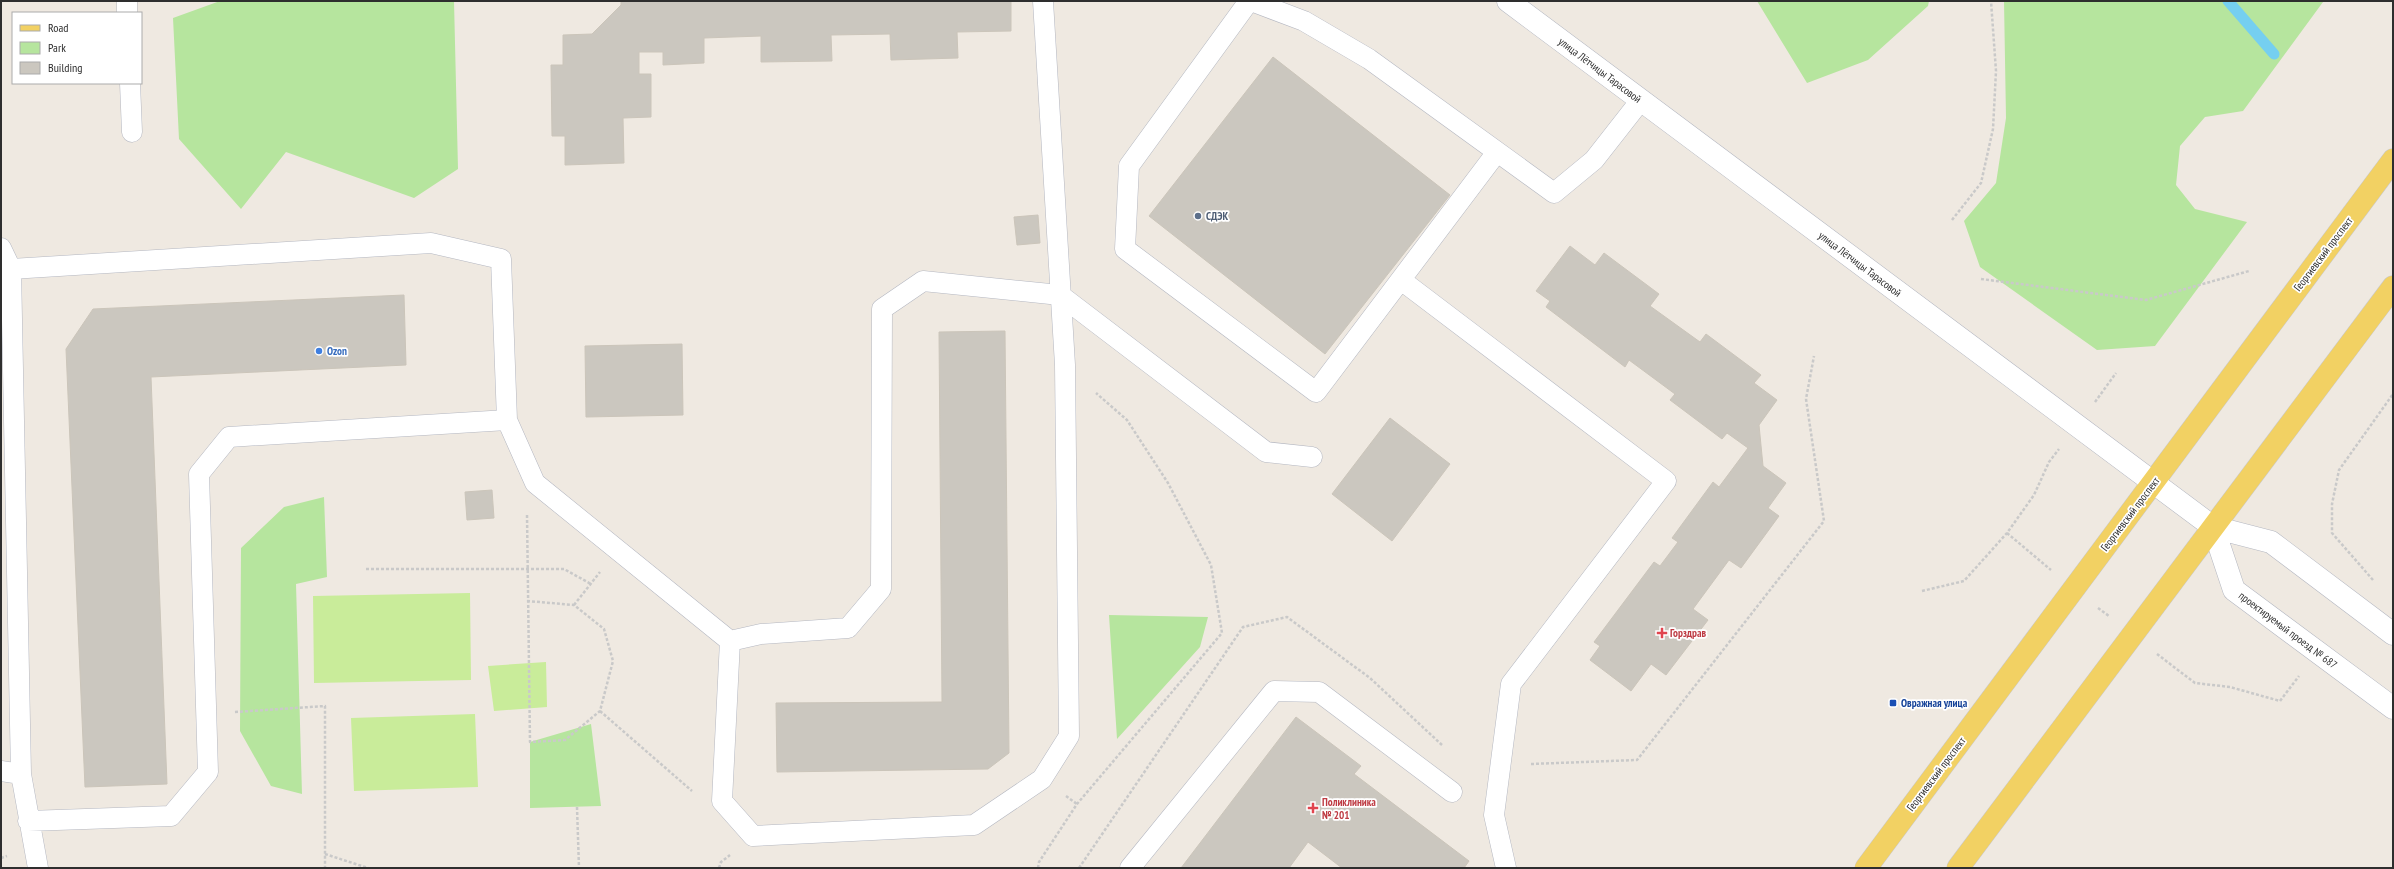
<svg xmlns="http://www.w3.org/2000/svg" width="2394" height="869" font-family="'PT Sans Narrow',sans-serif">
	<style>
		.green { fill: #b6e59e }
		.pitch { fill: #c9ec9a }
		.lines { fill: none; stroke-linecap: round; stroke-linejoin: round }
		.stream { stroke: #75cff0; stroke-width: 11 }
		.building { fill: #cbc7bf; stroke: #cbc5ba }
		.lane-casing { stroke: #b4b7c1; stroke-width: 21 }
		.street-casing { stroke: #b4b7c1; stroke-width: 23 }
		.secondary-casing { stroke: #b4b7c1; stroke-width: 23 }
		.primary-casing { stroke: #c9c9c9; stroke-width: 23 }
		.path { stroke: #c9c9c9; stroke-width: 2.5; stroke-dasharray: 3 2; stroke-linecap: butt }
		.lane { stroke: #fff; stroke-width: 20 }
		.street { stroke: #fff; stroke-width: 22 }
		.secondary { stroke: #fff; stroke-width: 22 }
		.primary { stroke: #f2d163; stroke-width: 22 }
		.service-dot { fill: #5c6f8a; stroke: #fff; stroke-width: 1.5 }
		.shop-dot { fill: #3f7fe0; stroke: #fff; stroke-width: 1.5 }
		.health-dot { fill: #e0444e; stroke: #fff; stroke-width: 1.5 }
		.transit-dot { fill: #1a4fb4; stroke: #fff; stroke-width: 1.5 }
		.labels { text-anchor: middle; dominant-baseline: central; stroke-width: 3.5; stroke-linejoin: round; paint-order: stroke }
		.street-label { font-size: 11px; fill: #2e2e2e; stroke: #fff }
		.service-label { font-size: 11px; font-weight: bold; fill: #4e5e75; stroke: #fff; text-anchor: start }
		.shop-label { font-size: 11px; font-weight: bold; fill: #366cbe; stroke: #fff; text-anchor: start }
		.health-label { font-size: 11px; font-weight: bold; fill: #be3a42; stroke: #fff; text-anchor: start }
		.transit-label { font-size: 11px; font-weight: bold; fill: #164399; stroke: #fff; text-anchor: start }
	</style>
	<rect width="100%" height="100%" fill="#efe9e1"/>
	<!-- green -->
	<path class="green" d="M220 1H454L458 169 414 198 286 152 241 209 179 139 173 18Z
		M1757 1H1929L1928 6 1868 60 1807 83Z
		M2004 1 2323 2 2243 111 2205 117 2180 146 2176 185 2195 209 2247 222 2155 346 2097 350 1980 267 1964 221 1996 183 2006 118Z
		M324 497 327 577 296 584 302 794 271 786 240 731 241 548 284 507Z
		M1109 615 1208 617 1200 647 1117 739Z
		M591 724 601 806 530 808V742Z"/>
	<!-- pitch -->
	<path class="pitch" d="M470 593 471 680 314 683 313 596Z
		M546 662 547 707 494 711 488 666Z
		M475 714 478 787 354 791 351 718Z"/>
	<g class="lines">
		<!-- stream -->
		<path class="stream" d="M2228 1 2274 54"/>
	</g>
	<!-- building -->
	<path class="building" d="M621 1H1011V31L957 32 958 58 891 60 890 34 831 35 832 61 761 62V36L704 38V63L663 65V52H639V74H651V117L623 118 624 163 565 165V136H552L551 65H563V35L592 34 621 5Z
		M1273 57 1450 195 1325 354 1149 216Z
		M1038 215 1040 243 1017 245 1014 217Z
		M1570 246 1595 265 1604 253 1659 294 1650 306 1700 342 1706 334 1761 375 1754 383 1777 400 1759 425 1763 466 1786 483 1768 508 1779 516 1741 568 1729 560 1693 609 1708 620 1666 675 1651 664 1631 691 1590 660 1600 646 1594 642 1654 562 1660 566 1678 542 1672 538 1713 482 1719 487 1748 448 1727 433 1722 439 1670 400 1675 394 1629 360 1625 367 1546 307 1550 301 1536 291Z
		M404 295 406 365 151 377 167 784 85 787 66 349 93 309Z
		M1005 331 1009 753 988 769 777 772 776 703 942 702 939 332Z
		M682 344 683 415 586 417 585 346Z
		M1390 418 1450 464 1392 541 1332 494Z
		M492 490 494 518 467 520 465 492Z
		M1296 717 1361 766 1354 774 1469 861 1464 868H1342L1308 842 1289 868H1181Z"/>
	<g class="lines">
		<defs>
			<path id="lane" d="M127 1V13
				M1043 1 1065 365 1069 736 1042 779 974 825 753 836 722 801 730 641 761 634 848 628 881 589 882 309 923 281 1060 295 1266 452 1312 457
				M1249 1 1129 166 1125 249 1316 392 1497 152
				M1251 1 1304 21 1369 59 1554 193 1594 160 1641 100
				M130 83 132 132
				M1 248 11 269 21 774 38 868
				M11 269 431 243 501 259 507 420 229 437 199 474 208 772 171 816 28 821
				M1401 280 1666 481 1511 684 1494 815 1506 868
				M507 420 535 483 730 641
				M1 771 21 774
				M1130 868 1274 691 1319 692 1452 792"/>
			<path id="street" d="M2213 527 2234 590 2393 708
				M2213 527 2271 542 2393 634"/>
			<path id="secondary" d="M1508 1 2213 527"/>
			<path id="primary" d="M1866 868 2393 160
				M1958 868 2393 287"/>
		</defs>
		<!-- lane casing -->
		<use href="#lane" class="lane-casing"/>
		<!-- street casing -->
		<use href="#street" class="street-casing"/>
		<!-- secondary casing -->
		<use href="#secondary" class="secondary-casing"/>
		<!-- primary casing -->
		<use href="#primary" class="primary-casing"/>
		<!-- path -->
		<path class="path" d="M1952 220 1981 183 1993 129 1996 71 1991 1
			M1981 279 2146 300 2249 271
			M2095 402 2116 373
			M2007 533 2051 570
			M366 569H564L591 584
			M2373 580 2332 533V504L2339 470 2393 394
			M1922 591 1964 581 2007 533 2034 495 2049 462 2059 449
			M527 601 574 605 604 629 613 661 600 711 565 740 530 742 527 514
			M574 605 600 572
			M2098 608 2109 616
			M2157 654 2195 683 2230 687 2280 701 2299 676
			M600 711 692 791
			M235 712 325 706V868
			M1531 764 1637 760 1824 521 1806 399 1814 356
			M1066 796 1077 804
			M577 807 579 868
			M325 854 368 868
			M1 858 7 856
			M719 868 721 862 730 855
			M1038 868 1039 862 1077 804 1222 633 1211 565 1168 483 1127 420 1096 393
			M1079 868 1243 627 1287 617 1370 678 1442 745"/>
		<!-- lane -->
		<use href="#lane" class="lane"/>
		<!-- street -->
		<use href="#street" class="street"/>
		<!-- secondary -->
		<use href="#secondary" class="secondary"/>
		<!-- primary -->
		<use href="#primary" class="primary"/>
	</g>
	<!-- markers -->
	<circle class="service-dot" cx="1198" cy="216" r="4"/>
	<circle class="shop-dot" cx="319" cy="351" r="4"/>
	<g class="health-dot">
		<path d="M1660 627h4v4h4v4h-4v4h-4v-4h-4v-4h4z"/>
		<path d="M1311 802h4v4h4v4h-4v4h-4v-4h-4v-4h4z"/>
	</g>
	<rect class="transit-dot" x="1889" y="699" width="8" height="8" rx="2"/>
	<g class="labels">
		<!-- street labels -->
		<g class="street-label">
			<text transform="translate(1600 70) rotate(37)">улица Лётчицы Тарасовой</text>
			<text transform="translate(2323 254) rotate(-53)">Георгиевский проспект</text>
			<text transform="translate(1860 264) rotate(37)">улица Лётчицы Тарасовой</text>
			<text transform="translate(2130 514) rotate(-53)">Георгиевский проспект</text>
			<text transform="translate(2288 630) rotate(37)">проектируемый проезд № 687</text>
			<text transform="translate(1936 774) rotate(-53)">Георгиевский проспект</text>
		</g>
		<!-- service labels -->
		<g class="service-label">
			<text x="1206" y="216">СДЭК</text>
		</g>
		<!-- shop labels -->
		<g class="shop-label">
			<text x="327" y="351">Ozon</text>
		</g>
		<!-- health labels -->
		<g class="health-label">
			<text x="1670" y="633">Горздрав</text>
			<text x="1322" y="802">Поликлиника<tspan x="1322" dy="13">№ 201</tspan></text>
		</g>
		<!-- transit labels -->
		<g class="transit-label">
			<text x="1901" y="703">Овражная улица</text>
		</g>
	</g>
	<!-- border -->
	<rect width="2394" height="869" fill="none" stroke="#2e2e2e" stroke-width="4"/>
	<!-- legend -->
	<rect x="12" y="12" width="130" height="72" fill="#ffffff" stroke="#ababab"/>
	<rect x="20" y="25" width="20" height="6" fill="#f2d163" stroke="#ababab"/>
	<text x="48" y="32" font-size="12" fill="#2e2e2e">Road</text>
	<rect x="20" y="42" width="20" height="12" fill="#b6e59e" stroke="#ababab"/>
	<text x="48" y="52" font-size="12" fill="#2e2e2e">Park</text>
	<rect x="20" y="62" width="20" height="12" fill="#cbc7bf" stroke="#ababab"/>
	<text x="48" y="72" font-size="12" fill="#2e2e2e">Building</text>
</svg>
